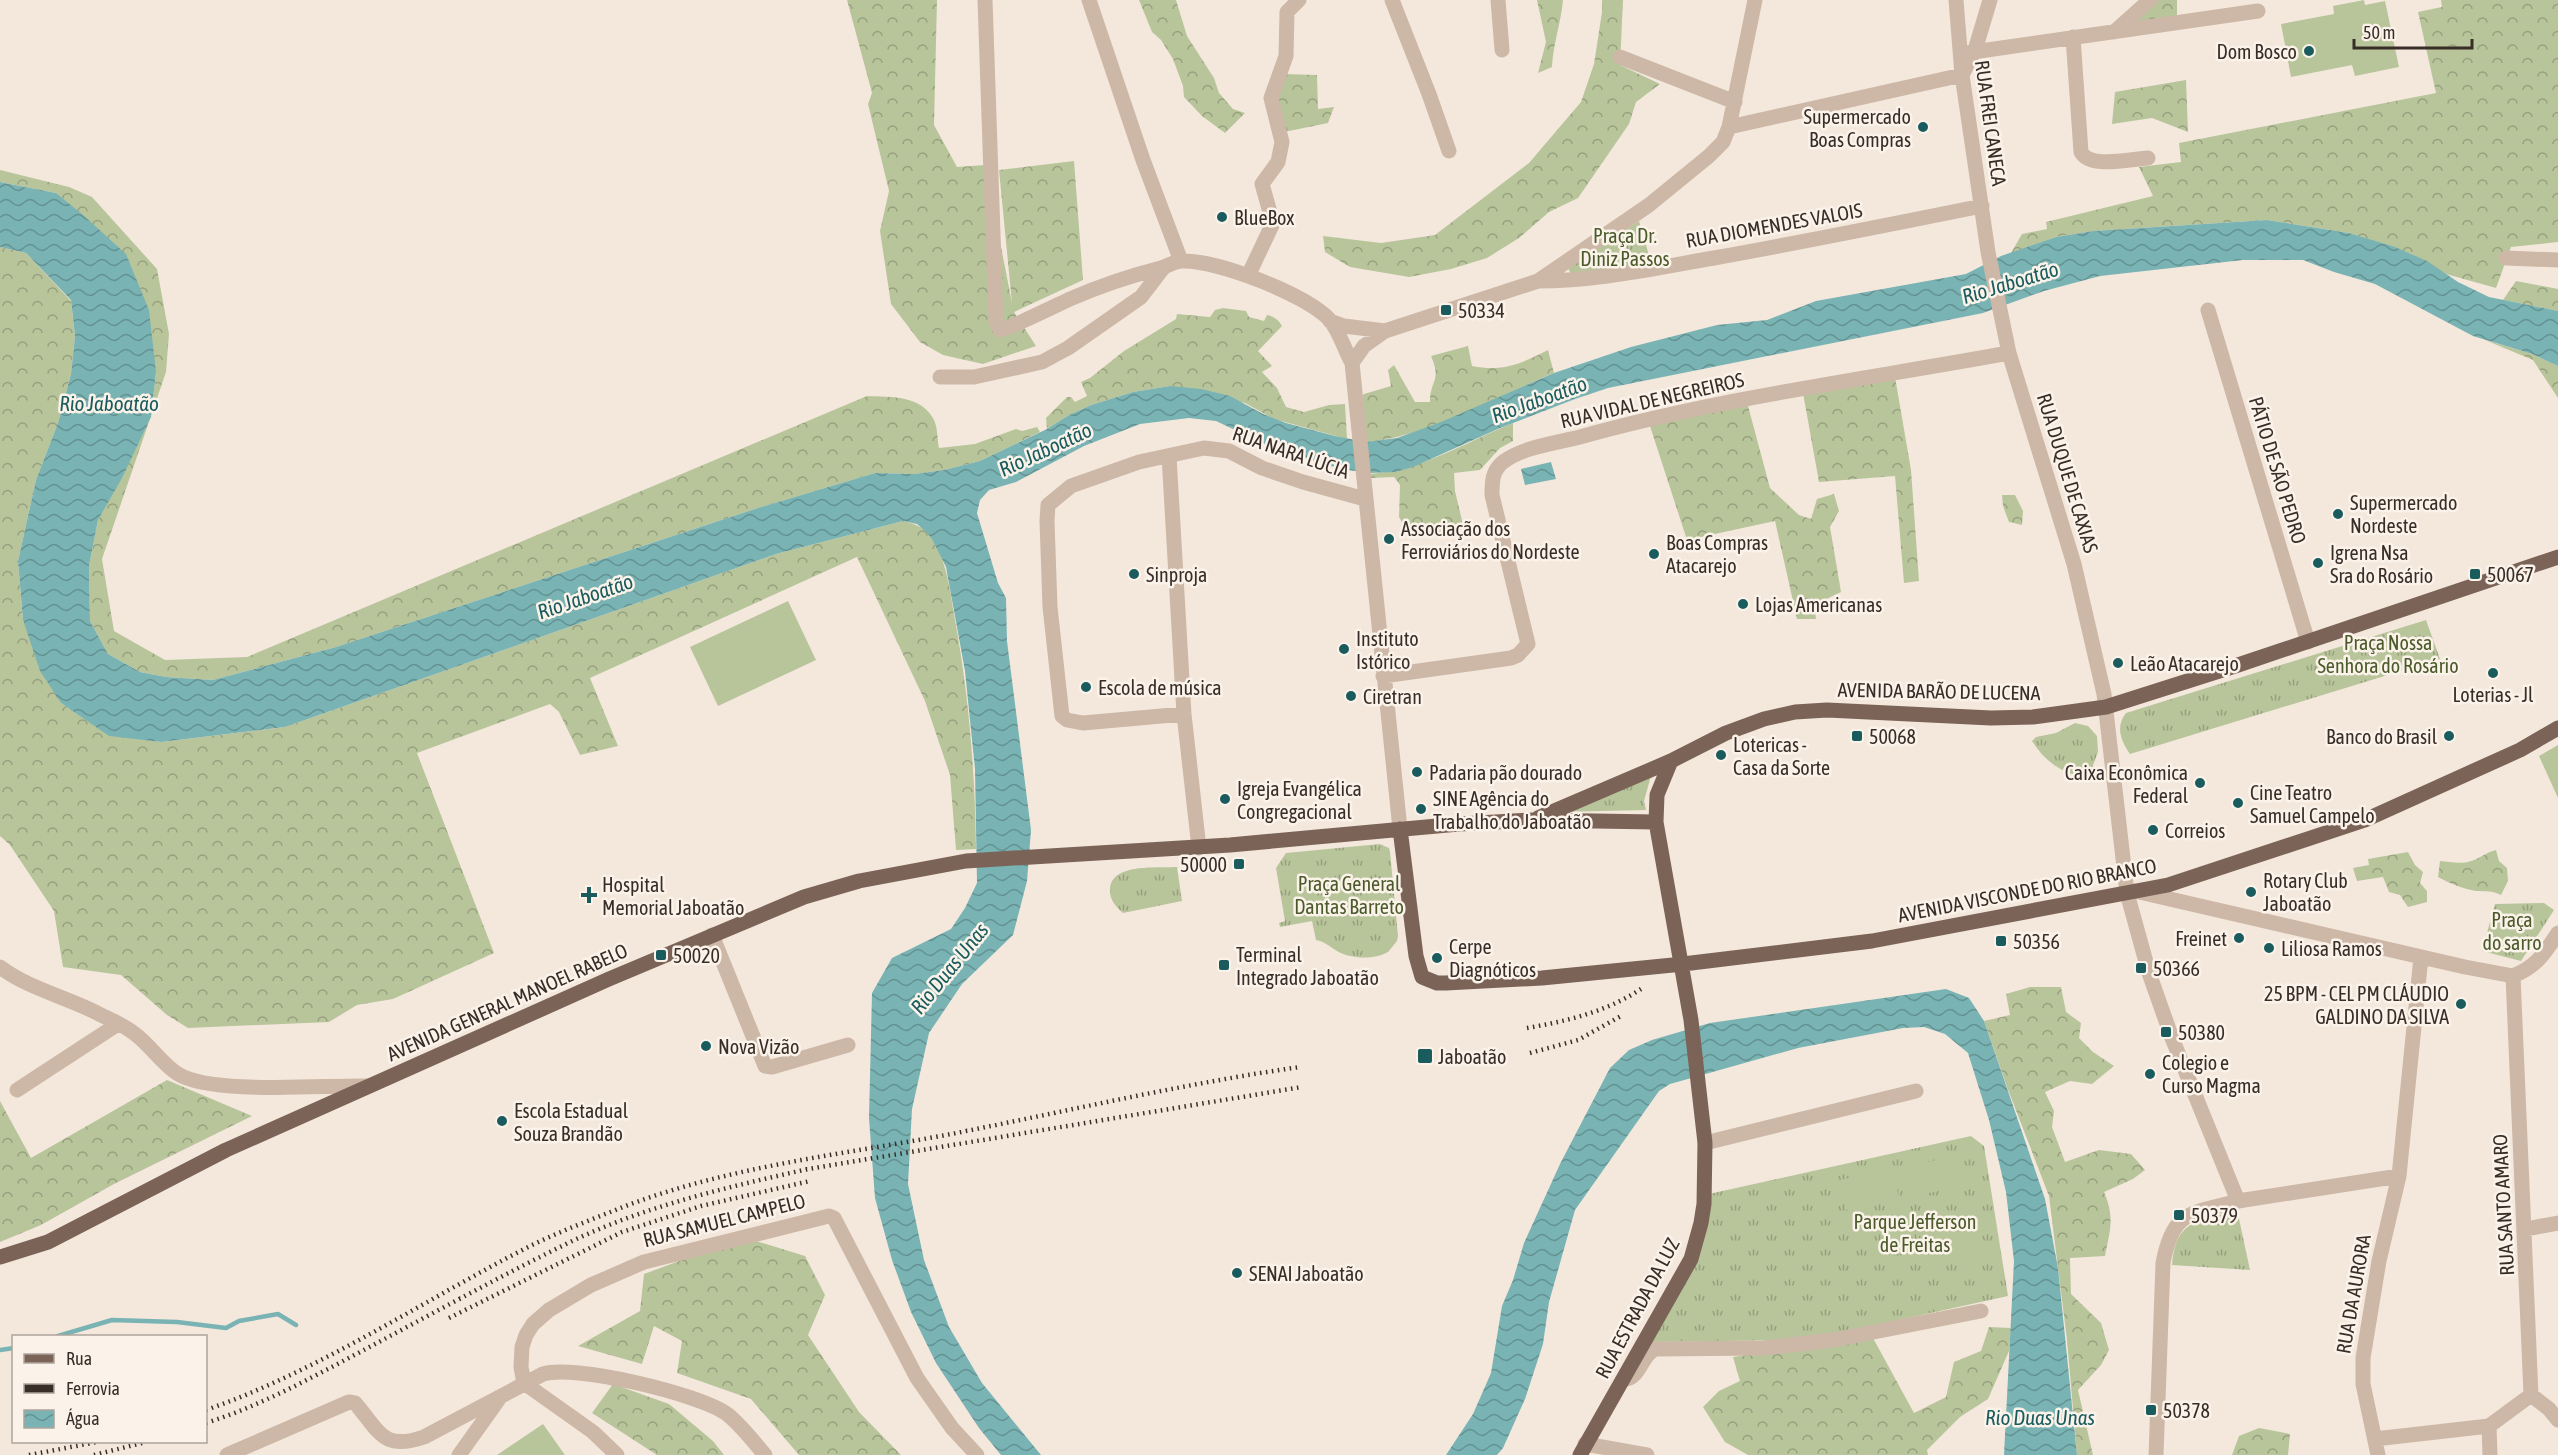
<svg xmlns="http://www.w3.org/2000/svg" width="2558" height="1455" font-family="'Asap Condensed',sans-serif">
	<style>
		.grass { fill: url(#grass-tufts) }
		.forest { fill: url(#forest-crowns) }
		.garden { fill: #b8c59b }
		.water { fill: url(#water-waves) }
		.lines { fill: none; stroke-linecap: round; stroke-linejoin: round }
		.stream { stroke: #79b3b3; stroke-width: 4.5 }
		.minor { stroke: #cdb8a7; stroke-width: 15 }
		.major { stroke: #7c6358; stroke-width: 15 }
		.rail { stroke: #392d28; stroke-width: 4.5; stroke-dasharray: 1.5 4.5; stroke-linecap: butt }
		.poi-dot { fill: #1a5c5e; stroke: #fbf3ea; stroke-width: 2 }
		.labels { text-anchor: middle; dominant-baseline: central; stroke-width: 5; stroke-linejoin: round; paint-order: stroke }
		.poi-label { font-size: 20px; fill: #392d28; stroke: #fbf3ea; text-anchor: start }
		.street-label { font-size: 20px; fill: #392d28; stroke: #fbf3ea }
		.park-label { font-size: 20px; fill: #4a5a2a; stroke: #fbf3ea }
		.water-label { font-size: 21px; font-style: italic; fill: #1a5c5e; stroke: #fbf3ea }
	</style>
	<defs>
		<pattern id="grass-tufts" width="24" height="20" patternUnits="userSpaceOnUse" patternTransform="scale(1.5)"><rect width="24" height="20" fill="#b8c59b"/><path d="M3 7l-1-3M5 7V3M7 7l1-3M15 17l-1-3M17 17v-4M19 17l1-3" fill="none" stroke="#97a07e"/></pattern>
		<pattern id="forest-crowns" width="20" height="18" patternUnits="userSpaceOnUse" patternTransform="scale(1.5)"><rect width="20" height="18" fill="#b8c59b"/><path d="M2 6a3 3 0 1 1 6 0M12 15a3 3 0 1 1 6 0" fill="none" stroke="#97a07e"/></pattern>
		<pattern id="water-waves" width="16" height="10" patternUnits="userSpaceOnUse" patternTransform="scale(1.5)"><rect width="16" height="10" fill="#79b3b3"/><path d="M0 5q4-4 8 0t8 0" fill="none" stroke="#649292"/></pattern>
	</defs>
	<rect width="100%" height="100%" fill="#f4e8dd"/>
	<!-- grass -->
	<path class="grass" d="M1639 221 1651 262 1573 278 1568 268Z
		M2426 620 2440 659 2130 754C2121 741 2115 727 2126 713Z
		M2075 723 2088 726 2097 736 2098 752 2093 765 2095 779C2067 776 2047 765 2032 741L2036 737 2056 733Z
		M1651 776 1644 801 1646 810 1560 812Z
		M1380 844 1389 848 1390 852 1398 936 1397 941 1388 952C1374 960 1350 959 1337 951 1329 946 1325 942 1316 940L1312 921 1280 927 1279 923 1285 921 1276 868 1286 853Z
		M1177 867 1182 901 1123 913C1115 906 1109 899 1110 888 1112 863 1158 868 1177 867Z
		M2544 903 2554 910 2521 961 2482 951 2495 904Z
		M1971 1136 1984 1146 2008 1296 1840 1333 1793 1340 1651 1342 1709 1194Z
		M2224 1214H2238L2250 1270 2172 1265C2175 1228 2189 1221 2224 1214Z"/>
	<!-- forest -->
	<path class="forest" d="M847 0H937L934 125 957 167 985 165 1012 303 999 170 1074 161 1083 280 1014 312 1036 346 983 364 943 355 920 342 891 304 880 231 889 191 868 104 872 93Z
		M1139 0H1176L1187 36 1214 78 1219 93 1233 109 1245 113 1225 133 1202 116 1184 97 1183 86 1173 59 1161 40 1152 32Z
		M1537 0H1563C1561 23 1553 44 1552 67L1538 73 1546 42Z
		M1602 0H1623L1620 65 1660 84 1636 102 1629 124 1578 198 1549 212 1519 238 1487 258 1451 269 1409 277 1350 267 1325 252 1323 236 1381 243 1435 235 1529 163 1581 102 1594 64 1602 12Z
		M2152 0H2177V19L2139 25 2132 20Z
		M2441 0H2558V242L2511 247 2496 288 2446 274 2411 254 2349 233 2267 220 2093 231 2056 237 2011 253 2022 234 2047 229 2046 222 2153 196 2139 167 2181 162 2179 143 2436 93 2418 12 2442 7Z
		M1283 74 1317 75 1318 109 1334 107 1328 123 1284 132 1277 99Z
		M2186 80 2188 132 2152 118 2112 124 2115 92Z
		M0 170 69 187 92 197 157 269 169 334 166 372 102 559 114 631 165 660 247 657 867 396C892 397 921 395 934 420 938 428 937 440 939 448L975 444 1016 429 1022 431 1037 427 1040 432 980 461 944 470 914 474 875 473 761 507 336 647 213 680 166 677 140 672 108 654 90 621 89 566 98 520 151 417 156 372 56 193 0 182Z
		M0 247 26 253 71 301 75 336 71 374 58 423 36 480 18 561 23 620 61 703 109 735 161 742 285 727 776 554 903 521C916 524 926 528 933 540 948 565 950 592 955 620 969 696 975 771 976 849L956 850 950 775 925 701 857 557 590 678 618 746 580 755 559 712 550 704 417 753 494 953 393 999 357 1005 329 1022 188 1028 167 1015 121 975 63 967 54 911 10 845 0 836Z
		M2516 281 2558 289V311L2503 300Z
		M1223 308 1246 311 1249 317 1264 321 1267 315C1273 316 1279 320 1282 326L1258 351 1272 366 1262 372 1277 388 1286 407 1304 412 1329 405 1345 404 1347 439 1274 419 1245 403 1170 386 1133 392 1091 405 1069 415 1047 429 1046 418 1067 397H1071L1075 402 1087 396 1081 382 1090 378 1124 351 1176 319 1177 314 1210 317 1215 310Z
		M2485 340 2532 354 2558 366V398L2533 360Z
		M1468 346 1472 366C1503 372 1520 364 1548 350L1554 373C1496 397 1428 437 1366 442L1361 397 1364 394 1391 386 1388 370 1394 365 1415 402H1430C1430 379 1442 382 1431 356Z
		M1895 377 1911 470 1919 581 1904 583 1895 476 1819 482 1803 393Z
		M1747 402 1770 488 1799 515 1811 519 1817 499 1834 494 1839 511 1830 527 1841 592 1814 605 1816 619H1797L1775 521 1687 540 1649 423Z
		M1513 423V441L1500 448 1480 470 1454 473 1455 491 1464 529 1429 535H1409L1399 517 1400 485 1394 477 1371 478 1369 474C1423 470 1464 443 1513 423Z
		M2002 495H2015L2023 511 2022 525 2009 522 2003 506Z
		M2496 850 2499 861 2507 868 2508 881 2501 895C2492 890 2486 892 2476 891 2463 889 2449 883 2438 877L2440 861C2451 862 2463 865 2474 860 2482 857 2487 852 2496 850Z
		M2408 852 2415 865 2423 872 2420 883 2427 891V902L2408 907 2400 895 2389 892 2383 877 2357 881 2353 868 2369 865 2368 859Z
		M2030 987H2061L2066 1012 2081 1023 2079 1038 2093 1052 2114 1066 2092 1084 2070 1081 2045 1092 2054 1111 2052 1127 2065 1162 2099 1150 2131 1154 2145 1170 2133 1179 2104 1192C2115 1217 2110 1231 2105 1256L2070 1258 2071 1294 2101 1323 2109 1350 2101 1365 2078 1390 2093 1455H2077L2067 1340 2049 1196 2007 1087 1984 1021 2010 1015 2006 994Z
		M167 1080 252 1116 114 1184 41 1225 0 1242V1101L31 1158Z
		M753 1240 805 1256 825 1295 808 1335 859 1412 901 1455H799L751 1399 677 1373 682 1341 654 1326 642 1364 578 1346 640 1311 644 1274 709 1250Z
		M1989 1327 2011 1328 2009 1351 1988 1399 1960 1417 1927 1450 1928 1455H1748L1725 1442 1703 1407 1719 1391 1740 1381 1733 1357 1873 1338 1914 1413 1946 1397 1954 1362 1981 1351Z
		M613 1384 669 1404 713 1441 724 1455H657L592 1413Z
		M2259 1428 2290 1434 2288 1455H2232L2239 1436Z"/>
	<!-- garden -->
	<path class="garden" d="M2364 0 2365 5 2385 1 2399 67 2355 76 2352 65 2291 77 2281 24 2334 14 2333 6Z
		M788 601 816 660 718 706 690 647Z
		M2558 745V798L2539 756Z
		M1956 1156 1963 1186 1909 1197 1903 1167Z
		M1893 1169 1899 1199 1846 1210 1839 1180Z
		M1970 1228 1977 1258 1923 1269 1917 1239Z
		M543 1424 565 1455H497Z"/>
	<!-- water -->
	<path class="water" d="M0 182 56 193 82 214 126 254 149 310 156 372 151 417 122 478 98 520 89 566 90 621 108 654 140 672 166 677 213 680 336 647 761 507 875 473 914 474 944 470 980 461 1047 429 1069 415 1091 405 1133 392 1170 386 1201 389 1230 396 1263 414 1286 423 1335 436 1366 442 1397 438 1441 422 1554 373 1631 347 1717 325 1767 320 1816 301 1966 274 2001 256 2056 237 2093 231 2267 220 2349 233 2395 247 2427 261 2458 282 2489 297 2558 311V366L2532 354 2473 336 2375 284 2334 272 2303 260H2243L2100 276 2044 291 1983 313 1608 388 1575 399 1500 428 1413 467 1395 472 1369 473 1341 469 1273 448 1216 421 1189 418 1140 424 1084 446 1016 482 989 490 980 500 977 513 998 583 1006 598 1007 641 1031 830 1027 881 1013 935 962 984 929 1033 912 1109 908 1184 924 1260 949 1327 982 1383 1041 1455H1001L979 1428 936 1363 911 1312 892 1260 875 1198 869 1118 872 993 892 958 951 929 965 908 977 883 975 769 965 671 946 567 932 539 927 533 917 524 903 521 776 554 285 727 161 742 109 736 61 703 40 671 23 620 18 561 36 480 58 423 71 374 75 336 71 300 26 253 0 247Z
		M1551 462 1556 479 1525 485 1521 469Z
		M1946 989 1969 998 1984 1021 2045 1199 2058 1268 2077 1455H2004L2014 1261 2006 1192 1989 1120 1968 1053 1945 1034 1924 1027 1903 1028 1798 1048 1670 1084 1659 1091 1575 1210 1549 1302 1543 1344 1525 1399 1503 1448 1497 1455H1446L1473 1414 1491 1373 1502 1306 1513 1280 1524 1243 1560 1164 1610 1068 1629 1050 1652 1040 1710 1023Z"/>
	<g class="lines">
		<!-- stream -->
		<path class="stream" d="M58 1336 112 1320 177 1322 226 1328 239 1321 278 1314 296 1325
			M0 1350 14 1348"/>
		<!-- minor -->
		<path class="minor" d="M985 0 996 322 1000 330C1007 330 1059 304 1070 299 1100 286 1129 276 1161 268 1168 266 1175 261 1182 261 1218 260 1304 294 1329 319 1340 332 1344 349 1352 363L1400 829
			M1089 0 1143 160 1181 261
			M1392 0 1429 94 1449 151
			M1498 0 1502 50
			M1956 0 1962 75 1988 252 2009 353 2074 564 2104 694 2127 893 2149 973 2172 1038 2238 1201C2192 1214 2173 1209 2163 1263L2156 1455
			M2114 32 2150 0
			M2073 37 2081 152C2090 169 2130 159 2148 158
			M1966 53 2258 11
			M1620 57 1735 102
			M1729 127 1962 75 1975 50 1990 0
			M2506 258 2558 260
			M1248 276 1273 223 1262 184 1278 162 1282 142 1271 98 1286 56 1287 12 1299 0
			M1538 281C1597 281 1655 268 1714 258 1803 242 1893 224 1982 206
			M2208 310 2308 642
			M1330 321 1344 326 1385 331
			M1352 363 1364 346 1385 331 1538 281 1649 205 1709 156 1723 142 1729 127 1755 0
			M940 377H974L1042 362 1068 348 1141 297 1164 267
			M1169 456 1184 714 1199 848
			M1383 676 1511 658 1518 655 1528 644 1492 495C1492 482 1492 471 1503 462 1523 447 1556 443 1580 437 1720 398 1866 379 2009 353
			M1184 714 1083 723 1067 720 1062 716 1050 607 1047 521 1048 505 1071 486 1139 462 1204 448 1229 451 1262 468 1303 482 1365 499
			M2135 891 2465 967 2513 976
			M712 935 765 1066 772 1067 848 1045
			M0 967C29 989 67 997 99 1014 111 1020 124 1025 135 1034 150 1045 162 1064 178 1074 212 1095 324 1085 368 1086
			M2513 976 2531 1395 2549 1409 2558 1420
			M2513 976C2537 966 2544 954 2558 933
			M17 1090 118 1024
			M1705 1143 1916 1091
			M2238 1201 2399 1176
			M2526 1229 2558 1223
			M1624 1379C1640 1379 1641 1355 1655 1349L1764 1348 1833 1340 1981 1311
			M2489 1426 2531 1395
			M2489 1426 2490 1455
			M2375 1439 2489 1426
			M1585 1444 1647 1455
			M227 1455 349 1402 355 1403C380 1432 383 1451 424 1437L543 1374C575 1364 699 1394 727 1414 741 1425 753 1441 765 1455
			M459 1455 499 1399
			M617 1455 593 1432 524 1383 521 1367 522 1347 526 1335 533 1324 549 1310 591 1285 644 1262 829 1216 834 1218 917 1378 952 1428 977 1455
			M2378 1455 2363 1384V1358L2379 1261 2399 1176 2421 957"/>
		<!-- major -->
		<path class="major" d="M1538 818 1671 761 1726 733 1764 719 1795 712 1827 710 1991 718 2033 717 2106 707 2238 665 2558 557
			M1400 829 1416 956 1422 977 1437 983H1446L1542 978 1683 964 1872 941 2168 885 2365 820 2520 750 2558 728
			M0 1257 48 1242 226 1150 609 979 804 897 859 881 966 861 1230 845 1459 824 1533 820 1656 822
			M1580 1455 1691 1259 1701 1223 1704 1204 1705 1143 1691 1020 1656 822 1657 795 1671 761"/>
		<!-- rail -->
		<path class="rail" d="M1527 1028C1567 1021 1606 1012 1641 989
			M1530 1053 1578 1040 1621 1016
			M449 1318 622 1232 701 1206 810 1181
			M206 1410C321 1370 424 1300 532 1245 561 1231 593 1219 623 1207 727 1167 838 1155 946 1135 1064 1112 1181 1084 1300 1067
			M206 1423C260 1406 311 1378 362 1351 428 1316 495 1279 562 1246 640 1207 724 1188 808 1169L1302 1087
			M29 1455 97 1442
			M94 1455 146 1442"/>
	</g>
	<!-- markers -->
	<g class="poi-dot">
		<circle cx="2309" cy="51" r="6"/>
		<circle cx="1923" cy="127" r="6"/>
		<circle cx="1222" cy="217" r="6"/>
		<rect x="1440" y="304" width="12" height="12" rx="3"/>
		<circle cx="2338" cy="514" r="6"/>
		<circle cx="1389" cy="539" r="6"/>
		<circle cx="1654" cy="554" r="6"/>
		<circle cx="2318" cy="563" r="6"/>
		<circle cx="1134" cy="574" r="6"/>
		<rect x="2469" y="568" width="12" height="12" rx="3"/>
		<circle cx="1743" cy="604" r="6"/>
		<circle cx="1344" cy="649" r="6"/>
		<circle cx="2118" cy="663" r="6"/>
		<circle cx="2493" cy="673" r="6"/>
		<circle cx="1086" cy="687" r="6"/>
		<circle cx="1351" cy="696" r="6"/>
		<rect x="1851" y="730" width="12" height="12" rx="3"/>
		<circle cx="2449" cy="736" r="6"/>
		<circle cx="1721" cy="755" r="6"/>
		<circle cx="1417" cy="772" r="6"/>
		<circle cx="2200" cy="783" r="6"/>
		<circle cx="1225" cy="799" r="6"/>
		<circle cx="2238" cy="803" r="6"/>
		<circle cx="1421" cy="809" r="6"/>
		<circle cx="2153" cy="830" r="6"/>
		<rect x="1233" y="858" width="12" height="12" rx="3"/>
		<circle cx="2251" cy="892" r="6"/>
		<path d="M586 886h6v6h6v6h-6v6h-6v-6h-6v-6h6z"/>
		<circle cx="2239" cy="938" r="6"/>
		<rect x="1995" y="935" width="12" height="12" rx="3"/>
		<circle cx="2269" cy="948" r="6"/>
		<rect x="655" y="949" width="12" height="12" rx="3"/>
		<circle cx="1437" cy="958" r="6"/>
		<rect x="1218" y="959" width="12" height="12" rx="3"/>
		<rect x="2135" y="962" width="12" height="12" rx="3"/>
		<circle cx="2461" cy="1004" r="6"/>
		<rect x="2160" y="1026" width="12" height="12" rx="3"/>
		<circle cx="706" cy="1046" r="6"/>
		<rect x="1417" y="1048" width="16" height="16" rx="3"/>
		<circle cx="2150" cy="1074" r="6"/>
		<circle cx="502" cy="1121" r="6"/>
		<rect x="2173" y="1209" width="12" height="12" rx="3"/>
		<circle cx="1237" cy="1273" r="6"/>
		<rect x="2145" y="1404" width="12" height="12" rx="3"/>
	</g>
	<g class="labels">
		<!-- poi labels -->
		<g class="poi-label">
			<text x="2297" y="51" text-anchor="end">Dom Bosco</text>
			<text x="1911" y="116" text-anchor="end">Supermercado<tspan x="1911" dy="23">Boas Compras</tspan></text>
			<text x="1234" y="217">BlueBox</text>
			<text x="1458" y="310">50334</text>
			<text x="2350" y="502">Supermercado<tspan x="2350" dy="23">Nordeste</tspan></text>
			<text x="1401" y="528">Associação dos<tspan x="1401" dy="23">Ferroviários do Nordeste</tspan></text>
			<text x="1666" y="542">Boas Compras<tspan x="1666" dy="23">Atacarejo</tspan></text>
			<text x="2330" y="552">Igrena Nsa<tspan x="2330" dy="23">Sra do Rosário</tspan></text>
			<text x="1146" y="574">Sinproja</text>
			<text x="2487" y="574">50067</text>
			<text x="1755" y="604">Lojas Americanas</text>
			<text x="1356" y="638">Instituto<tspan x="1356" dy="23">Istórico</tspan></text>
			<text x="2130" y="663">Leão Atacarejo</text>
			<text x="1098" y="687">Escola de música</text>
			<text x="2493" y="694" text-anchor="middle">Loterias - Jl</text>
			<text x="1363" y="696">Ciretran</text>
			<text x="1869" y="736">50068</text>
			<text x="2437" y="736" text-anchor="end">Banco do Brasil</text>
			<text x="1733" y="744">Lotericas -<tspan x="1733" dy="23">Casa da Sorte</tspan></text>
			<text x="1429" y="772">Padaria pão dourado</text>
			<text x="2188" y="772" text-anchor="end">Caixa Econômica<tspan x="2188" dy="23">Federal</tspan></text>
			<text x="1237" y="788">Igreja Evangélica<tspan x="1237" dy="23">Congregacional</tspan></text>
			<text x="2250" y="792">Cine Teatro<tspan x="2250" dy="23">Samuel Campelo</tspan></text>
			<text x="1433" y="798">SINE Agência do<tspan x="1433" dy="23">Trabalho do Jaboatão</tspan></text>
			<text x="2165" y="830">Correios</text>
			<text x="1227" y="864" text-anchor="end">50000</text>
			<text x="2263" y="880">Rotary Club<tspan x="2263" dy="23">Jaboatão</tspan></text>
			<text x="602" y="884">Hospital<tspan x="602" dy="23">Memorial Jaboatão</tspan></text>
			<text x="2227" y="938" text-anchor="end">Freinet</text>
			<text x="2013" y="941">50356</text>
			<text x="1449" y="946">Cerpe<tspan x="1449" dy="23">Diagnóticos</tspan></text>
			<text x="2281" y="948">Liliosa Ramos</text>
			<text x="1236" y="954">Terminal<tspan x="1236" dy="23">Integrado Jaboatão</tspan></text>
			<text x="673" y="955">50020</text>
			<text x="2153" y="968">50366</text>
			<text x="2449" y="993" text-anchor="end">25 BPM - CEL PM CLÁUDIO<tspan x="2449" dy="23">GALDINO DA SILVA</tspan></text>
			<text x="2178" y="1032">50380</text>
			<text x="718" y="1046">Nova Vizão</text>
			<text x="1438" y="1056">Jaboatão</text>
			<text x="2162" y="1062">Colegio e<tspan x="2162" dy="23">Curso Magma</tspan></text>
			<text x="514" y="1110">Escola Estadual<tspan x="514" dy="23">Souza Brandão</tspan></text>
			<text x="2191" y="1215">50379</text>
			<text x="1249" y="1273">SENAI Jaboatão</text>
			<text x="2163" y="1410">50378</text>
		</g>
		<!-- street labels -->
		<g class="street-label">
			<text transform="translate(1991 123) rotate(82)">RUA FREI CANECA</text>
			<text transform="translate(1774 225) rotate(-10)">RUA DIOMENDES VALOIS</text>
			<text transform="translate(1652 400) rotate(-13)">RUA VIDAL DE NEGREIROS</text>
			<text transform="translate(1291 452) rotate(19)">RUA NARA LÚCIA</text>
			<text transform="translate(2278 470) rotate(73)">PÁTIO DE SÃO PEDRO</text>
			<text transform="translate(2068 473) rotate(73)">RUA DUQUE DE CAXIAS</text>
			<text transform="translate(1939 691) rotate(1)">AVENIDA BARÃO DE LUCENA</text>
			<text transform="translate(2027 890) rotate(-11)">AVENIDA VISCONDE DO RIO BRANCO</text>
			<text transform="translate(507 1002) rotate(-24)">AVENIDA GENERAL MANOEL RABELO</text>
			<text transform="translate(2503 1205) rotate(-93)">RUA SANTO AMARO</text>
			<text transform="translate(724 1220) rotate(-14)">RUA SAMUEL CAMPELO</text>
			<text transform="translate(2353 1294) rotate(-80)">RUA DA AURORA</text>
			<text transform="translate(1637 1308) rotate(-62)">RUA ESTRADA DA LUZ</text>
		</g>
		<!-- park labels -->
		<g class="park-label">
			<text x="1625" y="235">Praça Dr.<tspan x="1625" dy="23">Diniz Passos</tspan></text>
			<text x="2388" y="642">Praça Nossa<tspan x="2388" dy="23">Senhora do Rosário</tspan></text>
			<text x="1349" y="883">Praça General<tspan x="1349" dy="23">Dantas Barreto</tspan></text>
			<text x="2512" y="919">Praça<tspan x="2512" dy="23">do sarro</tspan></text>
			<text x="1915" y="1221">Parque Jefferson<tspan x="1915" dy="23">de Freitas</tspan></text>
		</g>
		<!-- water labels -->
		<g class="water-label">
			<text transform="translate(2010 282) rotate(-17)">Rio Jaboatão</text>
			<text transform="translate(1539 399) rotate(-20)">Rio Jaboatão</text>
			<text x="109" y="403">Rio Jaboatão</text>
			<text transform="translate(1045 449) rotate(-25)">Rio Jaboatão</text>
			<text transform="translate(585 596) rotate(-19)">Rio Jaboatão</text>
			<text transform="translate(949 968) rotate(-51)">Rio Duas Unas</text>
			<text x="2040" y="1417">Rio Duas Unas</text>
		</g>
	</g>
	<!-- legend -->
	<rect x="12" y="1335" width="195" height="108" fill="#fbf3ea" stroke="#ada49c" stroke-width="1.5"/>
	<rect x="24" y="1354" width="30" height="9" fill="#7c6358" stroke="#ada49c" stroke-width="1.5"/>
	<text x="66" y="1365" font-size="18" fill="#392d28">Rua</text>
	<rect x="24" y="1384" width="30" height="9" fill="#392d28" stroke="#ada49c" stroke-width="1.5"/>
	<text x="66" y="1395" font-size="18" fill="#392d28">Ferrovia</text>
	<rect x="24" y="1410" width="30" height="18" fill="url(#water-waves)" stroke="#ada49c" stroke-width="1.5"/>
	<text x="66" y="1425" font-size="18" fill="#392d28">Água</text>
	<!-- scale -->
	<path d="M2354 39v9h118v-9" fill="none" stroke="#392d28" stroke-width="3"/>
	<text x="2363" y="39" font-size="18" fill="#392d28" stroke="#fbf3ea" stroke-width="4.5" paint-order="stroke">50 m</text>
</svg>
